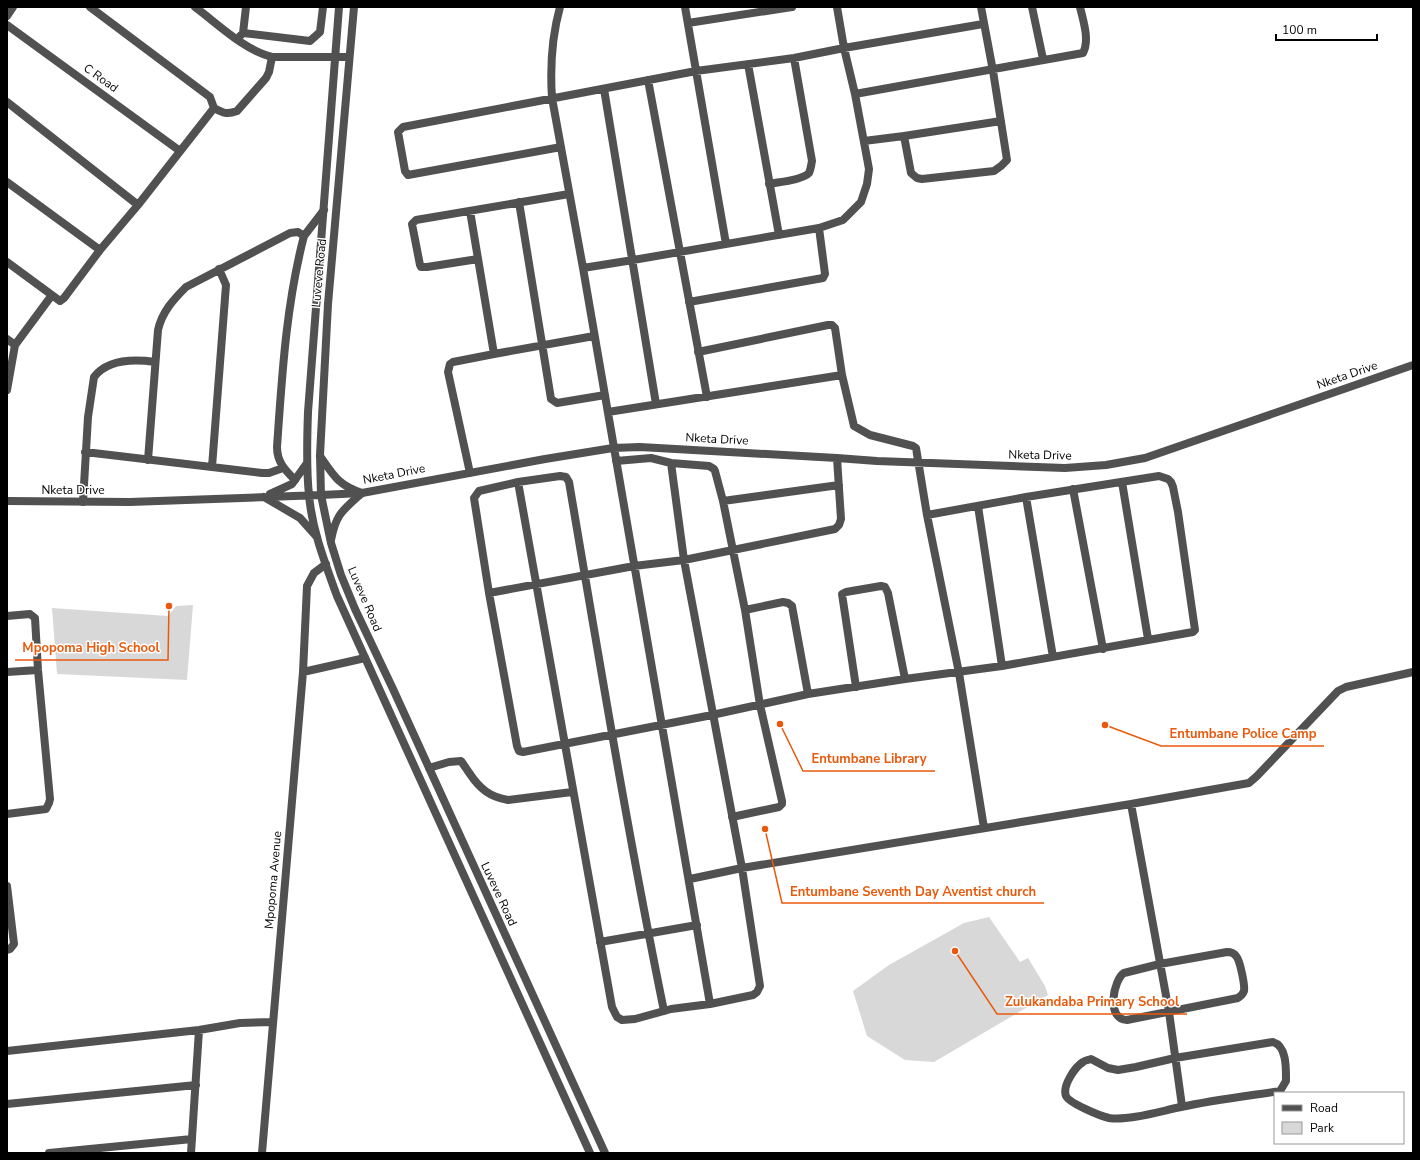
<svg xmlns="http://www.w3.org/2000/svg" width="1420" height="1160" font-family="'Nunito Sans',sans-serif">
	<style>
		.green { fill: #d8d8d8 }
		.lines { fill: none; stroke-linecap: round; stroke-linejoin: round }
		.minor { stroke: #515151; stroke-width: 8 }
		.tertiary { stroke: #515151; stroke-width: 8 }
		.labels { text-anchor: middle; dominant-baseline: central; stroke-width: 3; stroke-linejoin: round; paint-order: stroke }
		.street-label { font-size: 12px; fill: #000; stroke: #fff }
		.leader { fill: none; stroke: #e8590c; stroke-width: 1.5 }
		.callout-dot { fill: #e8590c; stroke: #fff; stroke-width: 1.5 }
		.callout-label { font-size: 13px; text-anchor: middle; font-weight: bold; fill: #e8590c; stroke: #fff; stroke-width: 3; stroke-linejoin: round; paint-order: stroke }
	</style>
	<rect width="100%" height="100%" fill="#fff"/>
	<!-- green -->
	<path class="green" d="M193 605 187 680 57 674 52 608 168 616 176 606Z
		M989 917 1020 962 1028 958 1045 986 1048 995 934 1062 905 1060 867 1036 853 991 889 965 964 923Z"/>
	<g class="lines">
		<!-- minor -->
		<path class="minor" d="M560 7C552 36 550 68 552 98L583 268 710 1004
			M685 7 726 244
			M1032 7 1043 59
			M7 16 13 7
			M688 23 792 7
			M7 25 180 151
			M243 33 310 41 320 32 323 7
			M240 36 243 33 246 7
			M748 64 779 235
			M648 80 707 397
			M604 89 656 404
			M855 94C931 81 1007 67 1083 53 1090 40 1083 20 1080 7
			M7 102 138 205
			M214 108C223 113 227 115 237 111L266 78 269 72 272 57
			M904 136 911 173 917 178 922 179 994 171 1001 166 1007 160 993 71 981 7
			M864 141 904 136 1001 121
			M561 147 408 175 405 171 398 132 403 127 696 71 794 58 844 48 983 24
			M7 182 100 250
			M769 184C778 182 803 180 809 173 811 169 811 165 812 161L794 58
			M519 202 551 399 557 403 605 395
			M470 211 494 354
			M304 236 324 210
			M478 259 427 267H421L420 265 412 224 416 220 569 194
			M7 262 60 301 64 298 100 250 138 205 214 108 210 97 90 7
			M583 268 633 260 819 228 843 220 861 202 867 184 869 169 855 94 844 48 837 7
			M689 302 823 278 825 274 819 228
			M7 339 15 345
			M698 352 828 325H832L835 328 842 375 854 426 870 435 913 446 916 448 927 515 959 673 984 828
			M7 390 15 345 52 295
			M608 412 842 375
			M85 452 262 473H269L283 468
			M148 460 158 330C162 312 173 300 186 287L290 233 298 232 304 236C286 305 282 376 277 447 277 462 285 470 295 480
			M616 461 651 458 671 463 709 466 714 469 715 471 723 501 745 610 760 705 782 801V804L779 807 732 817
			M212 467 226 285 219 269
			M470 473 448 372 450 364 453 362 494 354 594 336
			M518 482 612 1007 617 1017 622 1020 635 1019 671 1009 710 1004 753 995 757 992 760 986 742 868 684 560 671 463
			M1122 482 1148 639
			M1073 489 1103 649
			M321 495 362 493 545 459 613 448 640 447 837 458 877 461 1065 468 1106 465 1145 458 1413 365
			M1026 497 1053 657
			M723 501 839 485
			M83 502 88 417 94 377C108 359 134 359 155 362
			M978 506 1002 666
			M489 593 634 566 684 560 835 529 839 525 841 519 837 458
			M745 610 783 602 788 603 792 606 808 694
			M7 616 30 614 35 618 38 670 50 799 49 803 46 809 7 814
			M7 672 38 670
			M303 672 307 586 314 573 326 564
			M856 687 842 594 846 592 881 586 885 587 888 593 905 679
			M429 768 449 762 461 761C464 765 467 770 470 774 480 789 490 797 508 800L572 792
			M1131 804 1169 1012 1182 1106
			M690 879 742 868 1131 804 1249 783 1257 776 1338 691 1346 687 1413 672
			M7 886 14 944 10 949 7 950
			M600 942 697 925
			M1227 952C1231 952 1234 953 1236 956 1240 960 1245 985 1244 991 1243 994 1241 996 1238 998L1127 1020C1105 1019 1114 979 1124 973L1160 964Z
			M664 1011C628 835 599 658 569 482L566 477 560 476 518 482 479 491 474 498 489 593 517 746 519 751 523 752 712 715 808 694 905 679 1002 666 1193 632 1195 630 1178 512 1173 487 1171 482 1168 479 1159 476 1026 497 927 515
			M1273 1042C1287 1046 1286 1069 1286 1081L1280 1091C1247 1096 1213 1100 1181 1107 1161 1111 1128 1121 1109 1118 1100 1116 1069 1103 1066 1096 1062 1086 1075 1067 1083 1062 1085 1060 1089 1060 1091 1059L1108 1068 1118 1070 1136 1067 1175 1058Z
			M7 1051 199 1030 240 1023 273 1022
			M7 1104 196 1085
			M49 1153 192 1139
			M191 1153 199 1030
			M262 1153 303 672 365 658"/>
		<!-- tertiary -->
		<path class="tertiary" d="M195 7C218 24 244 50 272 57H349
			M339 7 308 412C307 439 306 467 309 495 312 530 325 563 337 596L590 1153
			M354 7 328 304 320 455 321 495 331 543 341 575 355 609 393 689 605 1153
			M320 456C334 476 338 485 362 493 342 511 336 514 331 540
			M270 494 292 484 307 463
			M264 497 300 518 317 537
			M7 501 130 502 321 495"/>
	</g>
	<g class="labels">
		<!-- street labels -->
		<g class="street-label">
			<text transform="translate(101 78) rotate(36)">C Road</text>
			<text transform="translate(319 273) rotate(-85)">Luveve Road</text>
			<text transform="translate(1347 375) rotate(-19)">Nketa Drive</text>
			<text transform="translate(717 439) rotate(3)">Nketa Drive</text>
			<text transform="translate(1040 455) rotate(1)">Nketa Drive</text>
			<text transform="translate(394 474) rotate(-11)">Nketa Drive</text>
			<text x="73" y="490">Nketa Drive</text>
			<text transform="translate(365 599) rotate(67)">Luveve Road</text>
			<text transform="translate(273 880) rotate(-85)">Mpopoma Avenue</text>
			<text transform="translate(499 894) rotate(65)">Luveve Road</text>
		</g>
	</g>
	<!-- callouts -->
	<path class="leader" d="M169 606L168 660H15M1105 725L1161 746H1324M780 724L803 771H935M765 829L782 903H1044M955 951L997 1014H1187"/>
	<g class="callout-dot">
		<circle cx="169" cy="606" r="4"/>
		<circle cx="1105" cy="725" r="4"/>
		<circle cx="780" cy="724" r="4"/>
		<circle cx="765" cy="829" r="4"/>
		<circle cx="955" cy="951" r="4"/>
	</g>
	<g class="callout-label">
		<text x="91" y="652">Mpopoma High School</text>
		<text x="1243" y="738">Entumbane Police Camp</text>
		<text x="869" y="763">Entumbane Library</text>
		<text x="913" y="896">Entumbane Seventh Day Aventist church</text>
		<text x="1092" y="1006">Zulukandaba Primary School</text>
	</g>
	<!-- border -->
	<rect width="1420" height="1160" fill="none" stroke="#000000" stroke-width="16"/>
	<!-- legend -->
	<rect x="1274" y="1092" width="130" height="52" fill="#ffffff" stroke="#999999"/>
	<rect x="1282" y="1105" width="20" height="6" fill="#515151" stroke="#999999"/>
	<text x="1310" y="1112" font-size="12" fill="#000000">Road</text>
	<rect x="1282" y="1122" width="20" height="12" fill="#d8d8d8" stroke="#999999"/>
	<text x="1310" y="1132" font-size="12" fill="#000000">Park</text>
	<!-- scale -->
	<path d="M1276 34v6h101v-6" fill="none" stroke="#000000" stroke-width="2"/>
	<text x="1282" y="34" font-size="12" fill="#000000" stroke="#ffffff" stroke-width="3" paint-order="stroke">100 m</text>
</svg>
